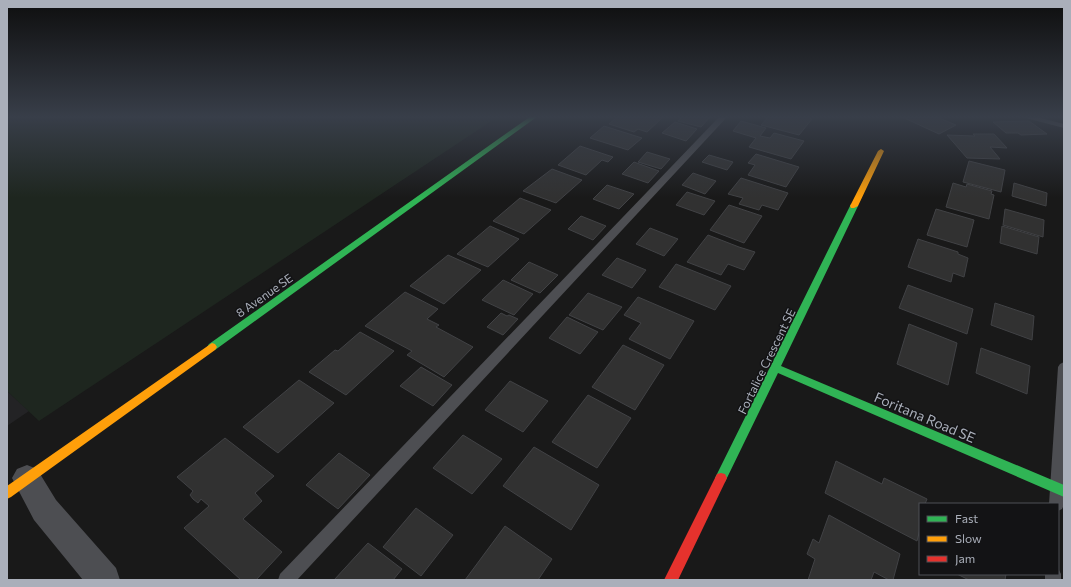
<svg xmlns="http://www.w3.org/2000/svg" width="1071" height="587" font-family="Commissioner,sans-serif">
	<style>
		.built { fill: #232325 }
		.green { fill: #1e261f }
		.building { fill: #313131; stroke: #414245 }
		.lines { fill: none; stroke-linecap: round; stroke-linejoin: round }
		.lane { fill: #4d4e52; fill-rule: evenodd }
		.street { fill: #4d4e52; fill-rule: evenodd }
		.fast { fill: #30b455; fill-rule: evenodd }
		.slow { fill: #ff9f0a; fill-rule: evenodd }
		.jam { fill: #e5322d; fill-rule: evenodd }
		.labels { text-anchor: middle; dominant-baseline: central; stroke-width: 3; stroke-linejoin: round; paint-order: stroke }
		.street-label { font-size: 12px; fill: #aaafba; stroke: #131315 }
		.near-street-label { font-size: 14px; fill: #aaafba; stroke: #131315 }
	</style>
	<rect width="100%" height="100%" fill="#191919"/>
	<!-- built -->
	<path class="built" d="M7 391 29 411 7 426Z"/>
	<!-- green -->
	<path class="green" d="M7 116H499L39 421 7 391Z"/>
	<!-- building -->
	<path class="building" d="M618 116H657L662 118 647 132 638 129 634 132 609 124Z
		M683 116H708L710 117 701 127 678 121Z
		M769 116 778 118 780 116H803L812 119 799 135 761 125Z
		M905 116H934L956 125 939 134 902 117Z
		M741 121 766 128 760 136 770 138 774 133 804 141 791 159 749 147 756 138 733 131Z
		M1029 121 1047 134 1021 135 1018 133H1006L993 122Z
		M675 122 697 129 686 141 662 133Z
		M604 126 642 138 628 150 590 138Z
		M973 134H994L1007 148 990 147 1000 159 967 158 947 135 975 136Z
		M580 146 613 157 608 162 602 160 586 175 558 165Z
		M647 152 670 159 661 169 638 162Z
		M756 154 799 167 786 187 748 175 755 165 748 163Z
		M709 155 733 162 727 170 702 162Z
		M969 161 1005 170 1001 192 963 182Z
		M634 162 659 171 648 183 622 174Z
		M552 169 582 180 556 203 523 191Z
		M693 173 716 181 705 194 682 185Z
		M741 178 788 193 778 210 762 205 759 210 739 204 743 198 728 194Z
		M953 183 966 187 967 184 992 191 991 194 994 195 989 219 946 207Z
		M1014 183 1047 193 1046 206 1012 196Z
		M607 185 634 194 619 209 593 199Z
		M687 192 715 201 704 215 676 205Z
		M520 198 551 210 524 234 493 221Z
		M729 205 762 216 744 243 710 230Z
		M936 209 974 220 967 247 927 235Z
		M1005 209 1044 220 1043 237 1003 225Z
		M581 216 606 226 593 240 568 229Z
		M490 226 519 239 488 267 457 254Z
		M1002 226 1039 237 1037 254 1000 243Z
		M650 228 678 239 664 256 636 244Z
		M708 235 739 247 755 252 744 270 728 264 721 275 687 262Z
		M918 239 958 252V254L968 258 964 277 953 273 951 282 908 267Z
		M448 255 481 270 444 304 410 286Z
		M617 258 646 270 632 288 602 275Z
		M529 262 558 275 540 293 511 280Z
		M676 264 731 286 715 310 659 287Z
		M503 280 533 294 514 315 482 300Z
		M908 285 973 309 967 334 899 308Z
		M405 292 438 309 427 319 439 325 436 327 473 347 444 377 407 355 412 351 365 326Z
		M588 293 622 307 603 330 569 315Z
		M638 297 694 321 670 359 629 339 641 323 624 315Z
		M995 303 1034 316 1032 340 991 325Z
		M501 313 507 316 509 315 518 319 503 335 487 327Z
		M567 317 598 332 580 354 549 338Z
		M909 324 957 343 948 385 897 364Z
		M360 332 394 351 346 395 309 372 335 350 338 351Z
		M623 345 664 365 635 410 592 387Z
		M981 348 1030 366 1027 394 976 373Z
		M421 367 452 385 433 406 400 386Z
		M299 380 334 403 278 453 243 427Z
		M510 381 548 401 523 432 485 410Z
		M588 395 631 418 597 468 552 442Z
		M463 435 502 459 472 494 433 468Z
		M225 438 274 476 255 493 262 501 243 519 282 552 256 580H241L184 528 209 506 201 499 198 503 193 499 190 495 193 491 177 477Z
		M534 447 599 485 571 530 503 486Z
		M339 453 370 475 338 509 306 485Z
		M836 461 882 484 884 478 927 499 925 504H920V529L917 541 825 493Z
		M416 508 453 535 421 576 383 547Z
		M829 515 900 554 893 580H889L874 572 871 580H808L815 559 807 554 813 539 819 543Z
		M505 526 552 559 538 580H465Z
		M368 543 402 569 393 580H334Z
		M957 574H1006L1005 580H969Z"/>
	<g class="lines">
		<!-- lane -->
		<path class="lane" d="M720 116H728L297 580H278L280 574Z
			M1018 116H1033L1064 124V128Z
			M1064 362V505L1062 509 1058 511V504H1049L1058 367 1060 364Z
			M1058 568 1061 574V580H1045V574H1058Z"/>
		<!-- street -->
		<path class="street" d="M27 465 37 469 56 500 116 568 120 580H83L34 520 12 478 17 469Z"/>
		<!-- fast -->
		<path class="fast" d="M531 116H538L215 350H209L207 347 209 344Z
			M851 204H854L858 206 781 366 1064 485V497L778 373 725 482 721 483 717 482 715 478 717 474Z"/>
		<!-- slow -->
		<path class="slow" d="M881 149 884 151 858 206 854 208H851L850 206 878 151Z
			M212 343 215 344 217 347 215 350 11 497 7 499V486Z"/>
		<!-- jam -->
		<path class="jam" d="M721 473 725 474 727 478 678 580H664L717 474Z"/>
	</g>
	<!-- sky -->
	<linearGradient id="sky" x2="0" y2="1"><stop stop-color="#0e0e0e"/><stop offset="0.59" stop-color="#383e49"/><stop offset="1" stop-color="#383e49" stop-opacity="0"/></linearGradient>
	<rect width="1071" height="198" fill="url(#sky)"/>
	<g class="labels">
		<!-- street labels -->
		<g class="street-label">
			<text transform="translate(264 295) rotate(-35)">8 Avenue SE</text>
			<text transform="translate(766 361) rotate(-64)">Fortalice Crescent SE</text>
		</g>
		<!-- near-street labels -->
		<g class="near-street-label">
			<text transform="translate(925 417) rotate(23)">Foritana Road SE</text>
		</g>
	</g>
	<!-- border -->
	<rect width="1071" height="587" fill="none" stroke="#aaafba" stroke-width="16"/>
	<!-- legend -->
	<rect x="919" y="503" width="140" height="72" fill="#131315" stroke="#4f5157"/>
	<rect x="927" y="516" width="20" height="6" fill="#30b455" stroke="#4f5157"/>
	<text x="955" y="523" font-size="12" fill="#aaafba">Fast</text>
	<rect x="927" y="536" width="20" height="6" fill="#ff9f0a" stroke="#4f5157"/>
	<text x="955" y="543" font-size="12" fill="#aaafba">Slow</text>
	<rect x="927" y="556" width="20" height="6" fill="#e5322d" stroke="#4f5157"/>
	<text x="955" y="563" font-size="12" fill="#aaafba">Jam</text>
</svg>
